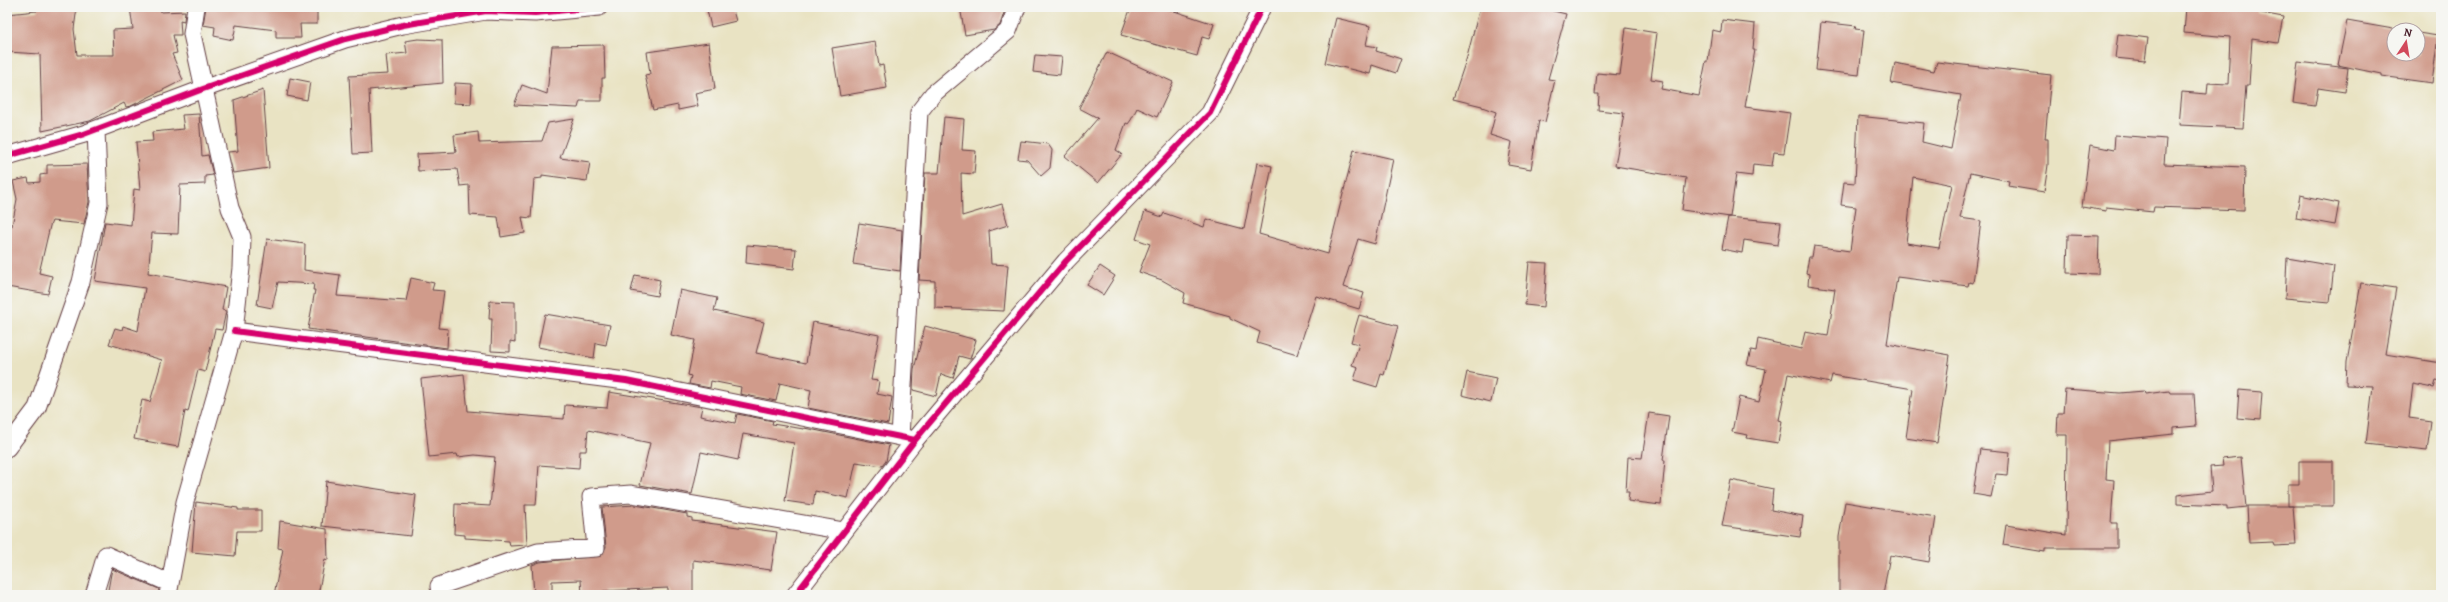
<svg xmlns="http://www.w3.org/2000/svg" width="2448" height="602" font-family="Alegreya,serif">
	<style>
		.building { fill: #d09b8b; fill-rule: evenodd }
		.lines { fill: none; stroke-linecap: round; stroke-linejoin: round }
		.street-casing { stroke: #623c42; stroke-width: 19 }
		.street { stroke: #fff; stroke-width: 17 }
		.cycleway-casing { stroke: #f6f6f2; stroke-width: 8 }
		.cycleway { stroke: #d6006c; stroke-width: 6 }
	</style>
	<rect width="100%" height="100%" fill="#f6f6f2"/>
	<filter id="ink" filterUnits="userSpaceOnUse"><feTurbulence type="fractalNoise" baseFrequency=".025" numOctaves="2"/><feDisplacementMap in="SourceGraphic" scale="8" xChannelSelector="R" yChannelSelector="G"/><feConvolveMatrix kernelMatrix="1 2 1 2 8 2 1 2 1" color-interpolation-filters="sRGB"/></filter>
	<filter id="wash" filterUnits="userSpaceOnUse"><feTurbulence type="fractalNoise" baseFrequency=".012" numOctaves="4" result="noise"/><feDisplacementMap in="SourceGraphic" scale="16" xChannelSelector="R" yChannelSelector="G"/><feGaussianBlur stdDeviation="0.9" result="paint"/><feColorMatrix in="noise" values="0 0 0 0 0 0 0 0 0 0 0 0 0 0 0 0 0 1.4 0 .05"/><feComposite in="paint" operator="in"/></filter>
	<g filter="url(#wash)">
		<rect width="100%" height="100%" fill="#e9e3c3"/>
		<g id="blocks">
			<!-- building -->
			<path class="building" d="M38 7H77L74 29 77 55H114L113 30 133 29 130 7H160L161 12 185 11 184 21 180 20 181 35H173L177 53 172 54 183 80 131 106 126 107 124 103 90 121 42 131 40 54 7 52V14L37 11Z
				M206 7H317V24H300L301 38H276V30L236 25 233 40 214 36 215 27 203 25Z
				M720 7H732L736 21 711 27 707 10Z
				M960 7H1006L1000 25 994 30 965 35Z
				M1131 7H1162L1214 24 1209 39 1202 37 1197 56 1121 35Z
				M1480 7H1537L1566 14 1548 79 1555 80 1545 122 1539 120 1531 169 1508 165 1512 142 1490 135 1496 112 1482 107V106L1453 99 1467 57Z
				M2186 7H2256V12L2283 17 2278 43 2252 39 2249 85H2246L2243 128 2179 125 2182 92 2207 94 2208 83 2228 84 2230 37 2184 33Z
				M1336 18 1370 26 1366 45 1377 47 1376 51 1401 59 1396 73 1372 65 1370 74 1325 63Z
				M1722 20 1755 24 1753 50H1755L1745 107 1790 113 1784 153 1774 152 1772 166 1753 164 1752 176 1736 174 1730 217 1682 210 1686 178 1615 166 1624 113 1598 110 1599 94H1595L1597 73 1620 75 1626 28 1657 33 1651 79 1663 81 1661 89 1699 96 1706 61H1708L1712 30 1721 32Z
				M2347 21 2399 30H2394V54H2418V33L2438 36 2432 83 2381 76V74L2338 65Z
				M1821 22 1856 26 1855 29 1864 30 1859 75 1816 70Z
				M2118 34 2148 38 2145 61 2115 58Z
				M418 39 442 40 443 83 369 90 372 153 353 154 349 76 388 74 386 55 407 53 405 41Z
				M875 41 879 66 883 65 887 88 840 96 832 48Z
				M709 43 715 89 695 93 698 106 678 110V105L653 110 645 75 650 74 647 52Z
				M604 45 605 78H602V101H580L578 108 514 105 522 85 547 94 552 46Z
				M1107 52 1173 82 1157 117 1137 108 1131 120 1128 124 1126 123 1116 150 1122 154 1098 183 1065 156 1098 118 1079 108Z
				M1035 55 1062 57 1060 75 1033 72Z
				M1937 62 2051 75 2045 139H2048V165L2044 192 2008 186 2009 181 1970 173 1960 218 1981 221 1973 283 1969 282 1968 286 1897 277 1887 344 1950 355 1937 443 1906 438 1913 389 1832 375 1830 383 1788 374 1779 420 1782 421 1778 443 1747 438 1748 435 1732 432 1739 397 1759 402 1766 369 1747 365 1751 350 1756 351 1758 339 1801 349 1805 332 1828 336 1835 289 1808 285 1809 274 1806 273 1809 257H1812L1814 246 1850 251 1856 207 1841 205 1844 182 1855 183 1858 116 1924 123 1922 142 1951 149 1961 95 1891 83 1895 63 1934 71ZM1913 177 1952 185 1939 248 1906 243Z
				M2298 62 2348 68 2345 92 2318 88 2315 106 2293 103Z
				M290 78 310 82 307 100 287 96Z
				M455 83 472 84 471 104 454 103Z
				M263 90 269 168 233 173 228 152 238 151 234 100Z
				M199 114 202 156 208 155 213 175 205 176V184L180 185 178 234 152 233 148 273 226 287 222 310 226 311 222 330 215 329 205 372 198 370 188 412 185 411 178 447 134 439 142 400 150 402 162 360 109 344 115 328 122 330 123 326 138 331 145 288 95 281 105 222 131 225 134 189 140 190 136 142 153 141 152 132 184 129 182 115Z
				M944 117 964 119 962 150 976 151 974 174 961 173 962 216 1002 204 1008 225 989 231 991 264 1008 265 1004 311 935 308V281L919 280 925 173H939Z
				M574 119 560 158 590 162 587 181 542 175V178L534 179 531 218 522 217 525 233 501 237 498 217 470 215 469 185 460 186 457 169 418 171 417 154 456 152 454 135 478 132 479 143 542 141 548 123Z
				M2115 135 2166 139 2164 164 2245 167 2244 210 2154 207 2153 212 2106 207V211L2082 207 2090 145 2114 150Z
				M1021 141 1048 144 1052 150 1050 168 1041 176 1027 160 1018 159Z
				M1354 150 1393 159 1375 244 1358 239 1343 287 1364 293 1359 309 1316 296 1297 355 1257 343 1260 332 1230 318V316L1183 303 1185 293 1162 280 1139 272 1150 244 1136 239 1145 211 1162 217 1164 213 1204 227 1206 219 1244 229 1257 163 1272 166 1259 234 1328 254Z
				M87 164 89 202 84 224 52 221 50 226 39 273 52 276 48 294 7 287V225L12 226 17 199 13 181 28 178 29 183 40 182V175L47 174V165Z
				M2300 195 2339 203 2335 225 2296 218Z
				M1728 217 1781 222 1778 245 1744 240 1742 253 1722 249Z
				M859 223 902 230 900 271 853 264Z
				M2068 235 2099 236 2098 274 2067 273Z
				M267 239 305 244 304 270 340 275 337 296 406 301 411 278 434 283 432 290 444 291 439 328 448 329 447 348 308 329 315 290H313L314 284 278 282 272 308 257 305Z
				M747 245 796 249 794 269 746 263Z
				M2287 258 2334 266 2330 302 2285 298Z
				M1529 262 1547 263 1544 307 1525 305Z
				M1100 266 1115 276 1103 295 1087 285Z
				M635 275 660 280 657 296 631 291Z
				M2361 283 2396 288 2385 354 2441 363V382L2436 381 2434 388 2413 384 2409 418 2431 421 2427 451 2366 444 2373 386 2346 385 2347 362Z
				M680 290 717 298 714 311 764 322 756 353 806 363 813 322 879 335 871 380 879 381 877 394 892 397 888 424 808 408 811 390 780 383 776 401 740 394 741 387 711 381 710 388 689 384 691 376 688 375 695 340 671 335Z
				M490 301 515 302V342L510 341V352L491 351 492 319H489Z
				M545 314 610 325 606 345 596 343 594 358 538 347Z
				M1359 315 1398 326 1384 375 1381 374 1377 387 1354 380 1358 367 1352 365 1359 344 1351 342Z
				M925 326 976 340 970 359 959 356 953 378 941 374 936 396 913 390 914 369Z
				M1467 372 1496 378 1491 402 1462 395Z
				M464 374 468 411 564 419 565 405 607 408 609 392 702 407 700 416 735 423 737 414 773 421 772 424 804 429V428L889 445 886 461 882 466 856 462 848 498 815 491 813 505 785 501 794 443 743 434 738 460 701 452 692 494 640 485 650 443 588 430 586 451H580L579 468 539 465 536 505H525L527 545 510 546 509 541 465 538V535L454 534 455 504 490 506 495 457 475 455 458 457 457 454 429 457 421 379Z
				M2065 389 2120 393 2144 391 2145 394 2169 391 2170 393H2194L2196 426 2174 428V434L2108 441 2106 479 2114 480 2111 523H2117V548H2045V552L2003 545 2006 525 2066 535 2067 435H2057L2058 413H2063Z
				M2239 390 2262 392 2260 420 2237 418Z
				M1649 413 1669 416 1663 460H1665L1661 505 1628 501 1629 492H1626L1628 457 1642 458Z
				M1980 449 2010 452 2008 475 1996 474 1991 497 1973 494Z
				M2241 457 2246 507 2227 509V506L2177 504V495L2212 491 2210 467 2223 466 2222 459Z
				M2299 461H2333V506H2288V484H2299Z
				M1731 480 1773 489 1771 510 1803 516 1800 537 1722 526Z
				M326 481 416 495 411 536 322 526Z
				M196 502 238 508V510H261V531H237L235 556 192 552Z
				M1845 502 1936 517 1929 562 1890 555 1883 595 1839 593V537Z
				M635 505 687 514V517L692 518V521L777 532 771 570 693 560V595H668V588L603 591 604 595H582L581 580 552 581V595H534L532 565 540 562 601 556 606 547 602 507Z
				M2247 506H2293L2296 545 2274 546 2273 542 2249 543Z
				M280 521 327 529 328 560 325 559 318 595H274L283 549 278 548Z
				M112 569 159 589 158 595H107Z"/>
		</g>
	</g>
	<g filter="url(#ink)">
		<use href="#blocks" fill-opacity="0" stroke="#623c42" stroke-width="1"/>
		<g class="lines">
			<defs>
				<path id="street" d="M7 156 84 134 203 89 345 39 403 25 486 11 535 13 599 7
					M234 331 626 381 915 440
					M900 437 919 112 933 94 1008 31 1017 7
					M7 448 37 408 81 282 99 203 96 130
					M94 595 106 555 169 583
					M168 595 185 502 234 331 241 268 242 237 230 208 192 34 196 7
					M440 595 439 586 538 552 596 548 591 497 631 494 844 531
					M795 595 915 440 1066 261 1210 113 1262 7"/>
			</defs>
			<!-- street casing -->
			<use href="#street" class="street-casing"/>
			<!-- street -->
			<use href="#street" class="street"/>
			<defs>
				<path id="cycleway" d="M7 156 84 134 203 89 345 39 403 25 486 11 535 13 599 7
					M234 331 626 381 915 440
					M795 595 915 440 1066 261 1210 113 1262 7"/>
			</defs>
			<!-- cycleway casing -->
			<use href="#cycleway" class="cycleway-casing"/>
			<!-- cycleway -->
			<use href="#cycleway" class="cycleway"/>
		</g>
	</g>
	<!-- margin -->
	<rect width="2448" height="602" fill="none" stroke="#f6f6f2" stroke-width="24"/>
	<!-- north arrow -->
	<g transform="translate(2406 42) rotate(12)"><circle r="19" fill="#f6f6f2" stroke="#b1a0a2"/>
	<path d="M0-3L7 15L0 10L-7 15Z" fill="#d1495b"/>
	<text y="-6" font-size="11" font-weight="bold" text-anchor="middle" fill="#4a1f2b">N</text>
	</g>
</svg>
